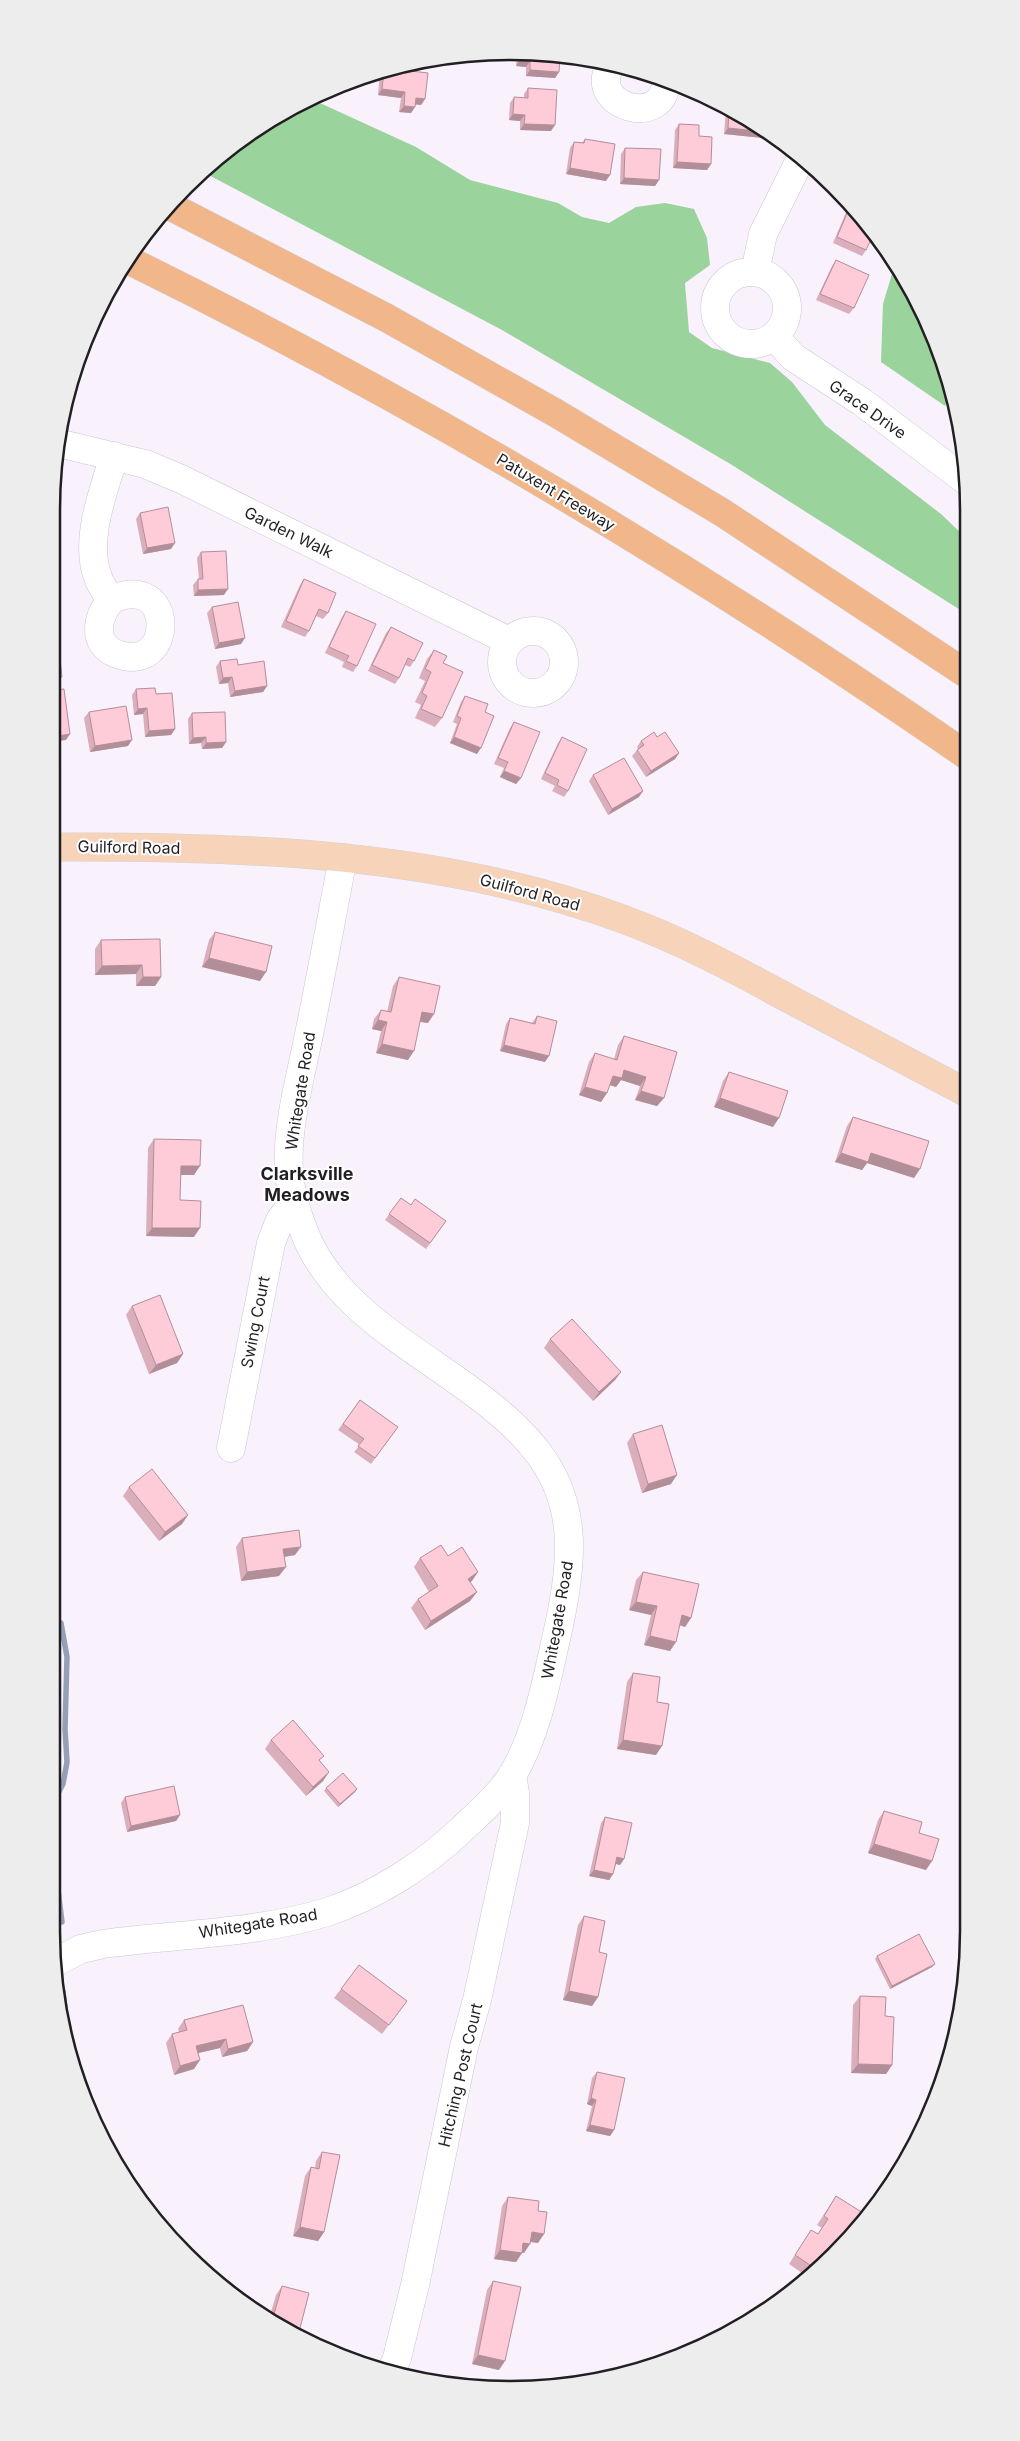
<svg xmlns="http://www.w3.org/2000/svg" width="1020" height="2441" font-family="Inter,sans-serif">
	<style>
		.green { fill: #9ad39c }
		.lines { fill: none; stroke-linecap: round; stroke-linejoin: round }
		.stream { stroke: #96a0b5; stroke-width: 5.5 }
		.minor-casing { stroke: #cdc5d0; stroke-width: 29 }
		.major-casing { stroke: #d3d2d3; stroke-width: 29 }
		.highway-casing { stroke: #d3d2d3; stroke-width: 29 }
		.minor { stroke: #fff; stroke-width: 28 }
		.major { stroke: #f7d3b9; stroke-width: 28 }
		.highway { stroke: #f2b68b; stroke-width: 28 }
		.wall { fill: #daafbb }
		.shaded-wall { fill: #b28e98 }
		.building { fill: #fecbd9; stroke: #b28e98 }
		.labels { text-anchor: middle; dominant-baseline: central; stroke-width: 4; stroke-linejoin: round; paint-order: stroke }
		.street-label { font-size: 16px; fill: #221f23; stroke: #fff }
		.neighbourhood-label { font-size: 18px; font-weight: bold; fill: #221f23; stroke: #fff }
		.rim { fill: none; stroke: #221f23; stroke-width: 2.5 }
	</style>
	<rect width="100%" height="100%" fill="#f9f1fc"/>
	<!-- green -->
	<path class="green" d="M309 98 416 147 470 180 558 203 582 217 609 223 636 207 665 203 694 209 707 238 710 265 685 283 689 332 712 348 770 363 792 382 825 425 941 514 965 537V613L732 465 502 330 203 172 231 146Z
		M894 267 922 307 949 399 945 406 881 362 883 304Z"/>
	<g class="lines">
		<!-- stream -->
		<path class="stream" d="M51 1825 55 1799 63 1784 67 1762 65 1729 67 1657 61 1623
			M51 1834 62 1922
			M63 1992 66 2018"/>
		<defs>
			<path id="minor" d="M611 65C585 106 666 130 666 80
				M715 308a36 36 0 1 1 72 0a36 36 0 1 1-72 0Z
				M755 272 763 234 800 160
				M774 336 793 357 862 402 965 480
				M62 444 145 464 181 479 509 641
				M111 600C176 569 176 676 117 654 91 644 97 617 111 600 107 594 102 587 99 580 83 542 103 493 114 456
				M502 662a31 31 0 1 1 62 0a31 31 0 1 1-62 0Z
				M231 1448 271 1243 280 1220 294 1202
				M56 1962 81 1949 103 1944C177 1934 255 1934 327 1912 376 1896 424 1865 461 1830 479 1813 500 1795 513 1774 538 1731 547 1678 558 1630 572 1567 580 1505 536 1450 471 1368 341 1332 303 1229 296 1211 290 1190 289 1171 286 1131 299 1083 307 1044 320 982 331 920 343 858
				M391 2372 397 2358 415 2285 464 2047 477 2000 515 1823V1793L512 1775"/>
			<path id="major" d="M51 847C243 846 439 852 620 918 681 940 738 971 795 1002 852 1032 909 1062 967 1093"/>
			<path id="highway" d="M168 205 385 317 554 412 723 513 965 673
				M128 260C419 403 699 570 966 755"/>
		</defs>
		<!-- minor casing -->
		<use href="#minor" class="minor-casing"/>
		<!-- major casing -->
		<use href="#major" class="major-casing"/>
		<!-- highway casing -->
		<use href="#highway" class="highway-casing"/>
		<!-- minor -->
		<use href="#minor" class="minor"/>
		<!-- major -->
		<use href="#major" class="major"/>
		<!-- highway -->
		<use href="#highway" class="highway"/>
	</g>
	<!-- wall -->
	<path class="wall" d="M517 53 560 55 559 72 555 78 526 76V67L516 66Z
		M391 67 403 70 425 99 421 105 415 104V107L411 113 399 112 401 98 378 95 380 71Z
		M528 88 551 131 520 130V121L509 120 510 103 514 97 524 98V94Z
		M726 109 765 128 763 138 724 134Z
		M679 124 711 164 707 170 673 168 675 130Z
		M585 139 606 181 566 174 570 148 574 142 582 143Z
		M625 148 659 180 655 186 620 184 621 154Z
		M850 203 855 208 866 250 862 256 833 243Z
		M836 260 854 308 849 314 816 300 832 266Z
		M140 513 171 549 143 554 136 519Z
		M201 552 224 595 194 596 193 585 198 579H199L197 558Z
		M304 579 328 613 323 619 316 616 309 631 305 637 281 627 300 585Z
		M212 607 241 644 215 649 207 613Z
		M346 611 357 666 353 672 342 667 344 662 325 653 342 617Z
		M391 627 414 661 410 667 405 665 399 678 395 684 368 671 386 633Z
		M434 650 443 663 442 718 435 727 415 718 421 705 415 702 425 681 419 678 427 659Z
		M220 661 238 665 267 686 263 692 230 697 228 683 219 684 216 667Z
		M136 689 175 729 171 735 145 737 143 714 134 715 132 695Z
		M465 696 485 712 477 754 450 743 457 724 453 722 461 702Z
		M89 712 128 746 90 752 84 718Z
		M192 713 226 742 222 748 202 749 201 743 189 744 188 719Z
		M514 722 521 778 516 784 500 777 504 768 494 764 510 728Z
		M562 737 568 791 564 797 552 791 555 786 541 779 558 743Z
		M641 741 679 753 675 759 646 777 632 756 638 749 637 747Z
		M593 775 639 797 608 815 589 781Z
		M215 932 260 981 202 967 209 940Z
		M101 940 161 977 155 986H136V974L95 975V949Z
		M399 977 428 1023 420 1022 408 1060 376 1053 381 1031 372 1029 374 1019 381 1010 387 1012 393 986Z
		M537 1016 545 1062 500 1051 506 1024 510 1018 532 1023Z
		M624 1036 664 1098 657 1106 635 1100 640 1086 621 1080 616 1087 610 1085 601 1102 579 1095 589 1062 595 1053 614 1059 618 1045Z
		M729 1072 773 1127 714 1107 723 1081Z
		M853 1117 914 1178 867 1163 862 1170 835 1162 847 1126Z
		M154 1139 194 1175H180V1200L194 1237 146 1236 148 1148Z
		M401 1198 411 1205 446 1221 426 1249 385 1220Z
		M132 1306 183 1354 177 1363 149 1374 126 1315Z
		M550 1339 621 1372 615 1380 593 1401 544 1348Z
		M360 1400 398 1427 371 1464 354 1452 360 1445 338 1430Z
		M633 1434 671 1484 642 1493 627 1443Z
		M129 1487 188 1515 182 1524 159 1541 123 1496Z
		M242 1538 295 1555 284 1557 279 1576 241 1581 236 1547Z
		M448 1556 472 1581 470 1582 477 1592 470 1601 425 1630 411 1608 418 1599 429 1592 414 1567 420 1558Z
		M643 1572 691 1618 685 1627 680 1625 670 1651 644 1645 651 1615 629 1610 636 1580Z
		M633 1673 657 1702 656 1755 617 1749 627 1682Z
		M271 1740 320 1762 329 1772 323 1781 306 1796 265 1749Z
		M326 1788 357 1789 355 1792 338 1807 324 1791Z
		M125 1797 180 1815 176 1821 127 1832 121 1803Z
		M884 1811 919 1833 926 1870 868 1853 878 1820Z
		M605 1817 624 1859 620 1865 616 1864 613 1874 609 1880 589 1876 601 1823Z
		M969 1847V1879L959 1876Z
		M584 1916 599 1952 598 1997 592 2006 563 2000 578 1925Z
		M877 1956 932 1967 890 1989 875 1959Z
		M341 1989 400 2010 382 2034 334 1998Z
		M860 1996 885 2016 892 2065 886 2074 851 2073 853 2005Z
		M184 2020 253 2042 247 2051 222 2057 220 2048 198 2053 194 2069 174 2075 166 2043 172 2034 179 2032 178 2029Z
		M597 2072 614 2130 610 2136 586 2131 592 2106 587 2104 592 2078Z
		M322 2152 324 2232 318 2241 293 2236 305 2176 311 2167 315 2168 316 2161Z
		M836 2196 868 2216 805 2275 789 2264 811 2230 818 2234 822 2228 817 2225Z
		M508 2197 538 2211V2243L530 2242 524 2253 522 2252 516 2262 494 2259 502 2206Z
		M493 2281 499 2370 472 2364 487 2290Z
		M282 2286 281 2328 269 2319 276 2295Z"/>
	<!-- shaded-wall -->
	<path class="shaded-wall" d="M520 60 530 61 526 67 516 66Z
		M530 70 559 72 555 78 526 76Z
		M382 89 405 92 401 98 378 95Z
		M416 98 425 99 421 105 411 104Z
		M404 106 415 107 411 113 399 112Z
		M513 114 525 115 520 121 509 120Z
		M524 124 555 125 551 131 520 130Z
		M728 128 767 132 763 138 724 134Z
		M677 162 711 164 707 170 673 168Z
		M570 168 610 175 606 181 566 174Z
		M624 178 659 180 655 186 620 184Z
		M175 543 171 549 143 554 147 548Z
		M228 589 224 595 194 596 198 590Z
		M51 600H56L52 606H51Z
		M51 638H58L54 644H51Z
		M245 638 241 644 215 649 219 643Z
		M62 677 57 683 51 684V678Z
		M232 677 228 683 219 684 223 678Z
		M267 686 263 692 230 697 235 691Z
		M147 708 143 714 134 715 138 709Z
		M175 729 171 735 145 737 149 731Z
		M70 734 66 740 51 742V737Z
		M206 737 201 743 189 744 193 738Z
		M454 737 481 748 477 754 450 743Z
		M132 740 128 746 90 752 95 746Z
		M226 742 222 748 202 749 206 743Z
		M679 753 675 759 646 777 651 771Z
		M504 771 521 778 516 784 500 777Z
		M643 791 639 797 608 815 612 809Z
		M209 958 266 972 260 981 202 967Z
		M142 965 136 974 95 975 102 966Z
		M143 977H161L155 986H136Z
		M422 1012 434 1014 428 1023 416 1021Z
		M378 1020 387 1022 381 1031 372 1029Z
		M382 1044 414 1051 408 1060 376 1053Z
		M504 1045 549 1056 545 1062 500 1051Z
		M624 1070 646 1077 640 1086 621 1080 616 1087 606 1084 613 1076Z
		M585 1087 607 1093 601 1102 579 1095Z
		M641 1091 664 1098 657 1106 635 1100Z
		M720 1098 779 1118 773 1127 714 1107Z
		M841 1153H871L920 1169 914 1178 867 1163 862 1170 835 1162Z
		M181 1166H200L194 1175H174Z
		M152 1228H200L194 1237 146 1236Z
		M183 1354 177 1363 149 1374 156 1365Z
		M621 1372 615 1380 593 1401 599 1392Z
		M677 1475 671 1484 642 1493 648 1484Z
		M188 1515 182 1524 159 1541 165 1532Z
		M301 1547 295 1555 277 1558 283 1549Z
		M286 1567 279 1576 241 1581 247 1572Z
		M478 1572 472 1581 462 1588 468 1579Z
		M477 1592 470 1601 425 1630 431 1621Z
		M636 1602 657 1606 651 1615 629 1610Z
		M682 1615 691 1618 685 1627 676 1624Z
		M650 1636 676 1642 670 1651 644 1645Z
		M623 1740 662 1746 656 1755 617 1749Z
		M329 1772 323 1781 306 1796 313 1787Z
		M357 1789 355 1792 338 1807 340 1804Z
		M180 1815 176 1821 127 1832 131 1826Z
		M874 1844 932 1861 926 1870 868 1853Z
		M617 1857 624 1859 620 1865 613 1863Z
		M594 1870 613 1874 609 1880 589 1876Z
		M961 1873 969 1876V1879L959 1876Z
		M935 1964 932 1967 890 1989 892 1986Z
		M569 1991 598 1997 592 2006 563 2000Z
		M226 2039 220 2048 190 2055 196 2046Z
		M253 2042 247 2051 222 2057 228 2049Z
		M200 2060 194 2069 174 2075 180 2066Z
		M858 2064 892 2065 886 2074 851 2073Z
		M591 2098 596 2100 592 2106 587 2104Z
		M590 2125 614 2130 610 2136 586 2131Z
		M300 2227 324 2232 318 2241 293 2236Z
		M532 2232 544 2234 538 2243 526 2241Z
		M523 2243 530 2244 524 2253 517 2252Z
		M500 2250 522 2253 516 2262 494 2259Z
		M478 2355 505 2361 499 2370 472 2364Z"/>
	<!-- building -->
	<path class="building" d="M521 54 560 55 559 72 530 70V61L520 60Z
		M404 65 403 70 428 73 425 99 416 98 415 107 404 106 405 92 382 89 384 70 391 67Z
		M528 88 557 90 555 125 524 124 525 115 513 114 514 97 528 98Z
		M729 111 765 128 767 132 728 128Z
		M679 124 699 125V136L712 137 711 164 677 162Z
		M585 139 615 144 610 175 570 168 574 142 584 143Z
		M625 148 661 149 659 180 624 178Z
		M851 204 855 208 873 235 866 250 837 237Z
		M836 260 869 275 854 308 820 294Z
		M168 507 175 543 147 548 140 513Z
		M51 536 53 561H51Z
		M226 551 228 589 198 590V579H203L201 552Z
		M304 579 336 593 328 613 319 609 309 631 286 621Z
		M55 583 56 600H51V584Z
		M238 602 245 638 219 643 212 607Z
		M346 611 376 624 357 666 346 661 349 656 329 647Z
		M51 612H56L58 638H51Z
		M391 627 423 643 414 661 408 658 399 678 372 665Z
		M59 650 62 677 51 678V651Z
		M434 650 447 656 443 663 463 672 442 718 421 709 427 696 422 693 431 672 425 669Z
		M237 659 238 665 264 661 267 686 235 691 232 677 223 678 220 661Z
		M155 688 156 694 172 693 175 729 149 731 147 708 138 709 136 689Z
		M64 689 70 734 51 737V690Z
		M465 696 488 704 485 712 494 716 481 748 454 737 461 718 457 716Z
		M126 706 132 740 95 746 89 712Z
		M225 712 226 742 206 743V737L193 738 192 713Z
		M514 722 540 732 521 778 504 771 508 762 498 758Z
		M654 732 657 737 665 732 679 753 651 771 637 750 644 745 641 741Z
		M562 737 587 749 568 791 557 785 559 780 545 773Z
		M624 758 643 791 612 809 593 775Z
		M215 932 272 946 266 972 209 958Z
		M160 939 161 977H143L142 965 102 966 101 940Z
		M399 977 440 986 434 1014 422 1012 414 1051 382 1044 387 1022 378 1020 381 1010 391 1012Z
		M537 1016 557 1021 549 1056 504 1045 510 1018 535 1024Z
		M624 1036 677 1052 664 1098 641 1091 646 1077 624 1070 622 1078 613 1076 607 1093 585 1087 595 1053 617 1060Z
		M729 1072 788 1091 779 1118 720 1098Z
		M853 1117 929 1141 920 1169 871 1153 868 1162 841 1153Z
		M154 1139 201 1140 200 1166H181L180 1200 201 1201 200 1228H152Z
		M401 1198 411 1205 415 1199 446 1221 430 1243 389 1214Z
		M160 1295 183 1354 156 1365 132 1306Z
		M572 1319 621 1372 599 1392 550 1339Z
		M360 1400 398 1427 375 1458 358 1446 364 1439 343 1424Z
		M662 1425 677 1475 648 1484 633 1434Z
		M152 1469 188 1515 165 1532 129 1487Z
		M299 1530 301 1547 283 1549 286 1567 247 1572 242 1538Z
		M441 1545 448 1556 462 1547 478 1572 468 1579 477 1592 431 1621 418 1599 438 1586 420 1558Z
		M643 1572 699 1584 691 1618 682 1615 676 1642 650 1636 657 1606 636 1602Z
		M633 1673 660 1677 657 1702 669 1704 662 1746 623 1740Z
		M293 1720 324 1756 319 1760 329 1772 313 1787 271 1740Z
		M343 1773 357 1789 340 1804 326 1788Z
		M174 1786 180 1815 131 1826 125 1797Z
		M884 1811 922 1822 919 1833 939 1839 932 1861 874 1844Z
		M605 1817 632 1823 624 1859 617 1857 613 1874 594 1870Z
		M969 1851V1876L961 1873Z
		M584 1916 605 1921 599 1952 607 1954 598 1997 569 1991Z
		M919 1934 935 1964 892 1986 877 1956Z
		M359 1965 407 2001 389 2025 341 1989Z
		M860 1996 886 1997 885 2016 894 2017 892 2065 858 2064Z
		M243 2005 253 2042 228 2049 226 2039 196 2046 200 2060 180 2066 172 2034 187 2030 184 2020Z
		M597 2072 625 2078 614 2130 590 2125 596 2100 591 2098Z
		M322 2152 340 2155 324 2232 300 2227 311 2167 319 2169Z
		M836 2196 868 2216 813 2267 795 2255 811 2230 818 2234 828 2219 824 2216Z
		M508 2197 539 2201 538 2211 547 2212 544 2234 532 2232 530 2244 523 2243 522 2253 500 2250Z
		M493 2281 521 2287 505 2361 478 2355Z
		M282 2286 309 2293 298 2336 281 2328 272 2321Z"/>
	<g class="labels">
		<!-- street labels -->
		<g class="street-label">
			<text transform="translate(868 409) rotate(35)">Grace Drive</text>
			<text transform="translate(556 492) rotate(31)">Patuxent Freeway</text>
			<text transform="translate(289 532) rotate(26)">Garden Walk</text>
			<text transform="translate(129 847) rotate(1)">Guilford Road</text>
			<text transform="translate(530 892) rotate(15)">Guilford Road</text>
			<text transform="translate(300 1091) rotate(-81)">Whitegate Road</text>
			<text transform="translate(255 1322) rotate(-79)">Swing Court</text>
			<text transform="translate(557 1620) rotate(-80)">Whitegate Road</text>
			<text transform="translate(258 1923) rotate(-9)">Whitegate Road</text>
			<text transform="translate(460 2075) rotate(-77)">Hitching Post Court</text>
		</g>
		<!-- neighbourhood labels -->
		<g class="neighbourhood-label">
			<text x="307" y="1173">Clarksville<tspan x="307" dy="21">Meadows</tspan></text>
		</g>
	</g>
	<!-- crop -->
	<path d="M0 0H1020V2441H0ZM510 60H510A450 450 0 0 1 960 510V1931A450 450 0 0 1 510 2381H510A450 450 0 0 1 60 1931V510A450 450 0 0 1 510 60Z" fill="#ededed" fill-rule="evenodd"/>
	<path class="rim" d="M510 60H510A450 450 0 0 1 960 510V1931A450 450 0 0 1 510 2381H510A450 450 0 0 1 60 1931V510A450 450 0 0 1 510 60Z"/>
</svg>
